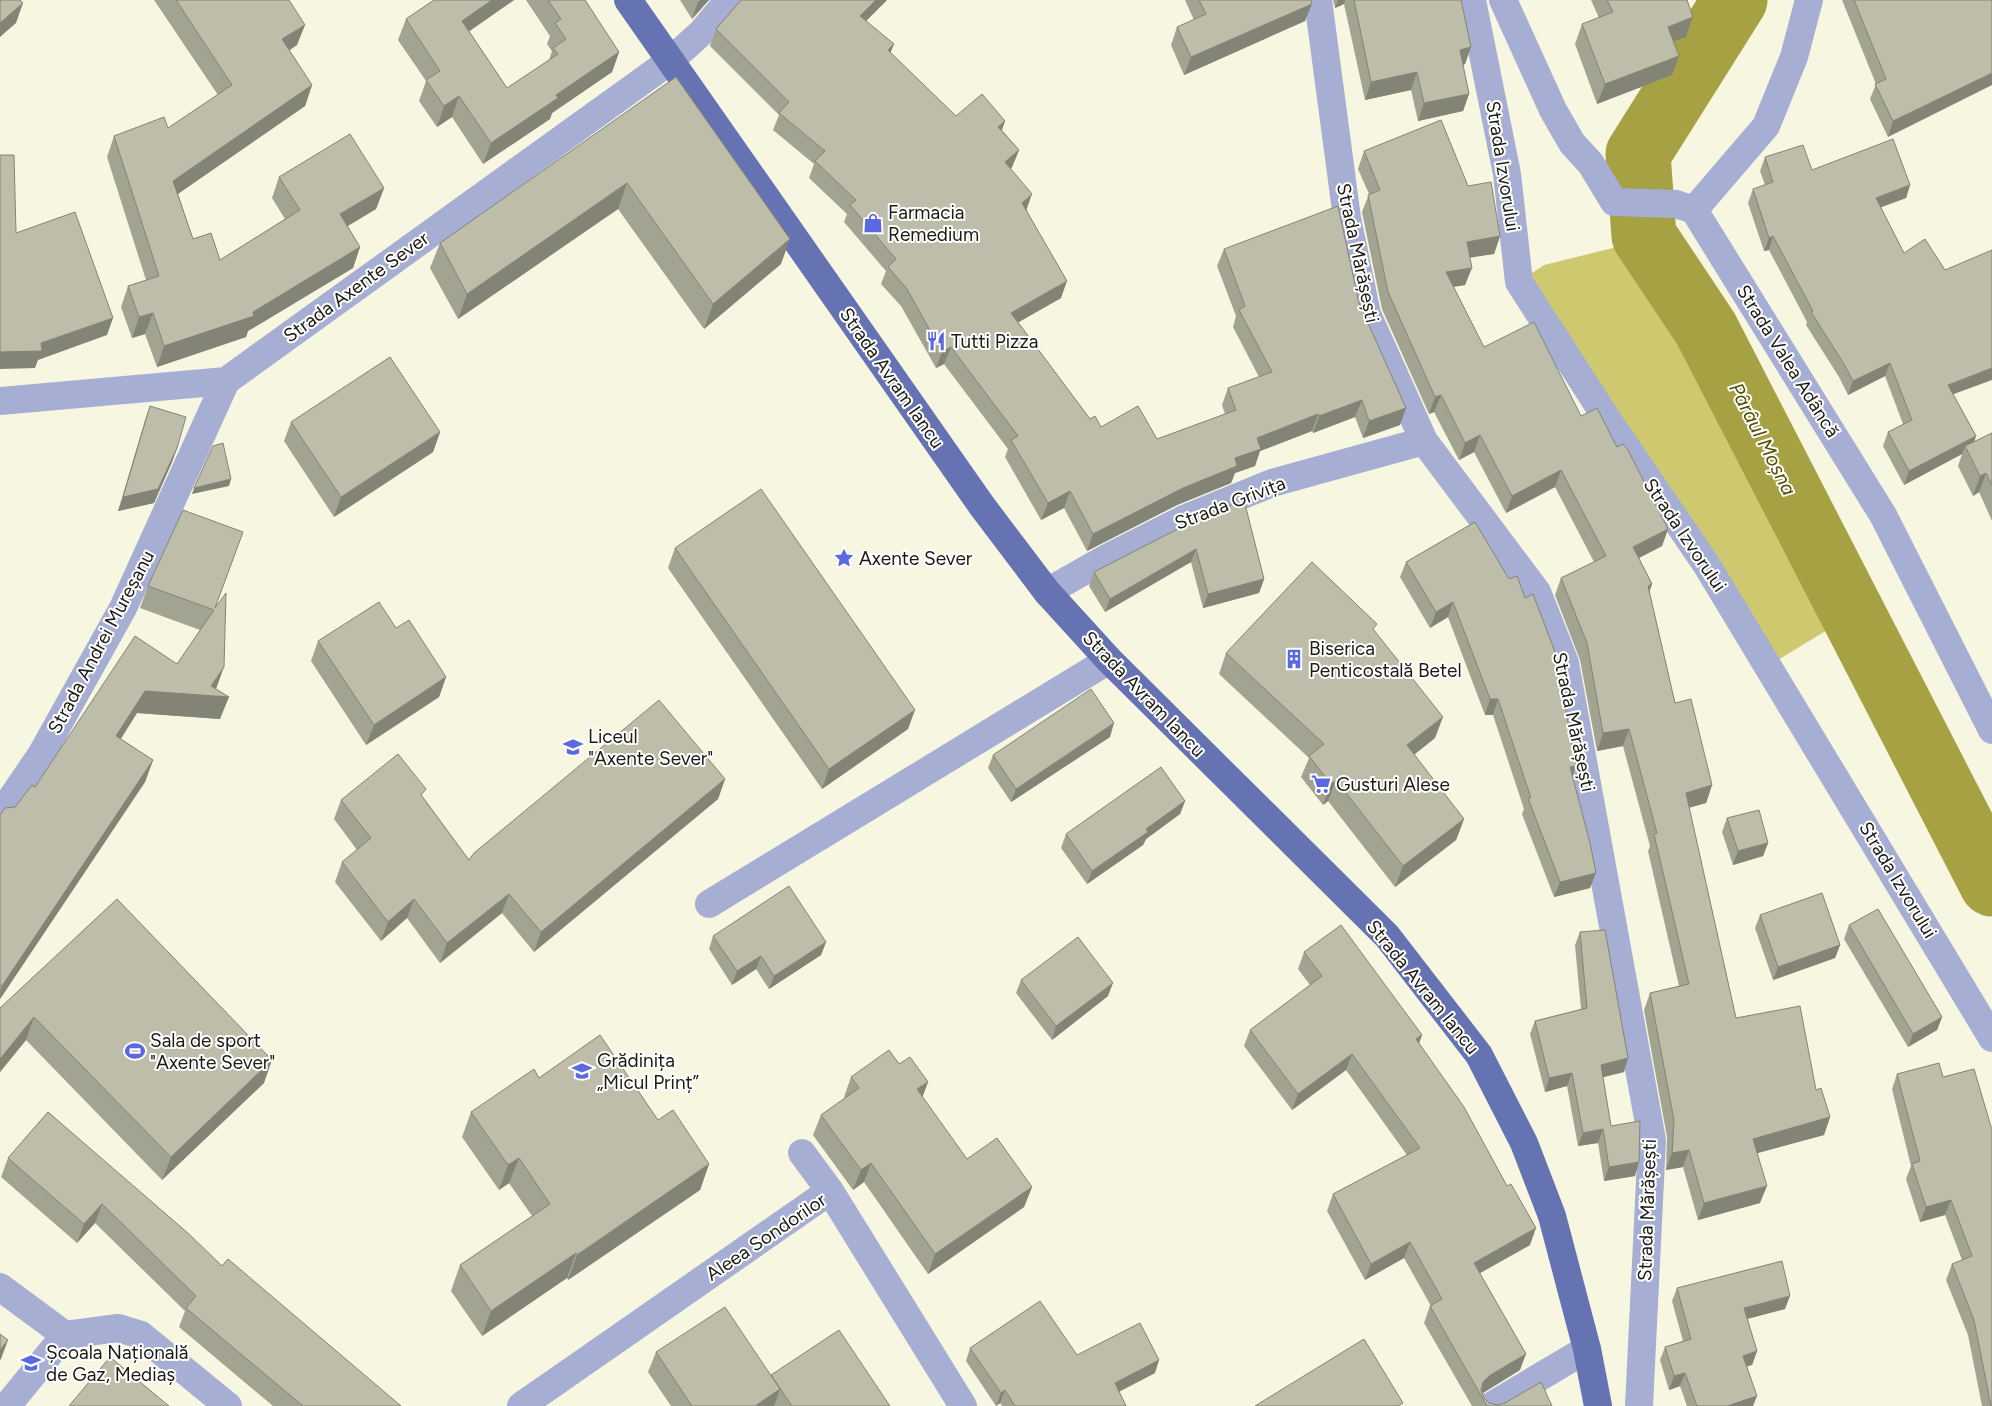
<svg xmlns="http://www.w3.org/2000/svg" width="1992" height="1406" font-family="Figtree,sans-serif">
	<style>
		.green { fill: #cec96f }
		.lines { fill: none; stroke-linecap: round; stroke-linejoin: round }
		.river { stroke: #a6a142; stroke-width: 65 }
		.minor { stroke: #a6afd3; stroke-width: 28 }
		.major { stroke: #6673b3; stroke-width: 28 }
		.wall { fill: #a3a391 }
		.shaded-wall { fill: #848476 }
		.building { fill: #bdbda9; stroke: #848476 }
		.labels { text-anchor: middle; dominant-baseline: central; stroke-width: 4; stroke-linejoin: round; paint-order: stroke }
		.street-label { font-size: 19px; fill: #1b1a13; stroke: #fff }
		.poi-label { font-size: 19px; fill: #1b1a13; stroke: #fff; text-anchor: start }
		.water-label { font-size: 20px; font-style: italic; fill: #534f03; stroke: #fff }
	</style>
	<rect width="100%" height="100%" fill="#f7f6e1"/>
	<!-- green -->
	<path class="green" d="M1625 245 1706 348 1837 624 1768 666 1519 282 1544 265Z"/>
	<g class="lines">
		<!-- river -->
		<path class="river" d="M1735 0 1638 154 1644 236 1706 329 1992 884"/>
		<!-- minor -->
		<path class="minor" d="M1318 0 1347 218 1367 314 1424 441 1537 592 1565 663 1652 1140 1639 1406
			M1472 0 1507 174 1519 282 1607 419 1706 564 1992 1038
			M1503 0 1553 110 1572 143 1591 164 1614 202 1676 204 1694 210
			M1694 210 1883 515 1992 730
			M1694 210 1766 126 1794 57 1809 0
			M0 401 226 381 670 61 702 32 729 0
			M1047 592 1105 559 1184 519 1272 483 1424 441
			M0 815 41 755 123 608 226 381
			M709 904 1109 660
			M802 1153 830 1191
			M0 1287 65 1335 118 1328 141 1335 228 1406
			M7 1406 65 1335
			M521 1406 830 1191 963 1406
			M1491 1406 1587 1349"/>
		<!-- major -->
		<path class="major" d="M628 0 982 506 1047 592 1109 660 1387 936 1479 1055 1524 1143 1552 1216 1587 1349 1598 1406"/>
	</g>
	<!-- wall -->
	<path class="wall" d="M154 0H289L297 45 289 50 312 85 305 106 178 194 193 239 220 260 285 219 272 198 279 177 384 188 376 209 347 226 360 247 353 268 248 331 246 337 157 367 145 334 132 338 121 307 128 286 146 280 107 157 114 136 168 128 218 95Z
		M434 0H514L469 31 507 88 549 60 552 51 547 44 550 36 526 0H585L619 52 612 72 552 113 550 119 483 164 452 117 437 127 419 101 426 81 398 40 406 19Z
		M680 0H709L692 19Z
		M741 0H887L866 21 894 44 890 53 956 116 1005 121 1002 130 1019 150 1012 167 1011 169 1061 298 1018 322 1090 419 1101 427 1157 439 1225 414 1222 405 1228 388 1259 377 1233 327 1236 316 1217 266 1224 249 1359 303 1400 425 1363 438 1355 417 1313 433 1312 431 1260 451 1255 466 1235 473 1231 483 1177 505 1087 551 1064 508 1041 520 1005 457 1008 449 944 364 936 368 901 306 881 284 886 271 844 222 847 214 809 178 814 164 773 130 779 115 710 46 716 29Z
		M1185 0H1311L1305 21 1184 75 1171 45 1177 27 1194 20Z
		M1333 0H1461L1471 47 1465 64 1463 65 1469 94 1463 111 1418 121 1411 90 1365 100 1344 4 1335 8Z
		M1591 0H1687L1693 17 1686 37 1674 42 1672 75 1597 104 1575 44 1582 24 1599 18Z
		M1842 0H1992L1888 137 1870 99 1876 84Z
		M676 77 781 264 704 329 618 209 458 319 430 268 440 243Z
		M1364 151 1468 186 1500 236 1494 254 1470 257 1465 285 1453 287 1484 347 1581 416 1617 447 1668 529 1662 546 1639 558 1652 584 1649 593 1675 703 1712 785 1706 803 1689 808 1736 1018 1816 1090 1830 1117 1824 1135 1757 1153 1760 1203 1698 1220 1683 1167 1666 1170 1667 1137 1644 1010 1650 993 1679 986 1648 851 1650 846 1623 746 1597 751 1580 660 1555 595 1561 578 1594 562 1555 487 1506 513 1474 452 1459 460 1434 412 1429 414 1382 309 1362 212 1369 194 1358 169Z
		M1765 157 1812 170 1910 185 1906 198 1881 207 1953 394 1976 436 1974 442 1992 433V521L1979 492 1973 496 1958 466 1962 454 1904 485 1883 446 1888 432 1903 424 1885 376 1848 395 1839 377 1806 325 1807 322 1769 250 1764 251 1748 203 1753 189 1765 185 1760 171Z
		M150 406 177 448 172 462 154 503 118 511 145 420Z
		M291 422 440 432 433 452 334 517 284 441Z
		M1195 520 1264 579 1259 593 1203 608 1191 562 1105 612 1089 586 1094 572Z
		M1475 522 1576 766 1572 776 1590 888 1554 897 1522 814 1524 809 1493 715H1485L1448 617 1430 628 1400 577 1406 562Z
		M675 548 908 729 822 789 668 568Z
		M148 586 215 608 216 689 220 719 137 713 121 739 153 760 145 782 0 999V815L15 807 35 787 177 664 200 630 140 608Z
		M396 628 446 677 439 697 366 745 311 661 318 641Z
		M1375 631 1435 738 1414 755 1464 819 1456 840 1395 887 1328 801 1323 805 1301 777 1309 758 1219 674 1226 653Z
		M1110 737 1011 802 988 768 993 755Z
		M725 779 718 799 534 952 502 913 440 963 407 918 381 941 335 882 342 862 357 850 334 819 341 800 423 797 469 860Z
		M1185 801 1180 814 1146 839 1143 845 1087 884 1061 848 1066 834Z
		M1727 818 1768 843 1763 856 1733 865 1722 832Z
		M117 899 264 1083 162 1180 26 1040 0 1072V1008Z
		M1760 915 1840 945 1835 958 1773 980 1755 928Z
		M1849 925 1942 1017 1937 1030 1908 1047 1844 939Z
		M1580 932 1624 1072 1603 1077 1611 1126 1635 1176 1604 1181 1598 1143 1578 1146 1567 1086 1545 1092 1530 1034 1535 1021 1581 1009 1575 945Z
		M713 936 826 942 821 955 769 989 756 969 732 985 709 949Z
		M1304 952 1422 1035 1419 1043 1530 1245 1479 1273 1520 1370 1483 1393 1484 1398 1489 1403 1498 1405 1552 1406H1472L1424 1323 1430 1306H1431L1404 1258 1365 1280 1327 1211 1333 1194 1407 1155 1346 1070 1292 1110 1244 1046 1250 1030 1310 985 1298 969Z
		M1021 980 1108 996 1052 1040 1016 993Z
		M899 1064 928 1082 922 1097 967 1159 1032 1187 1024 1207 928 1274 864 1182 853 1190 813 1135 821 1115 845 1098 844 1097 851 1077Z
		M1974 1069 1992 1406H1982L1968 1335 1946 1280 1952 1264 1962 1260 1945 1215 1920 1222 1906 1179 1911 1166 1892 1089 1897 1074 1943 1077Z
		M539 1078 658 1120 709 1164 700 1190 568 1280 567 1278 482 1336 451 1291 460 1265 532 1216 509 1183 499 1190 462 1137 471 1112Z
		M48 1112 222 1266 401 1406H273L179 1327 185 1311 95 1223 77 1243 1 1177 8 1158Z
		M1677 1288 1785 1309 1747 1319 1757 1351 1752 1365 1747 1366 1753 1406H1687L1680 1386 1669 1390 1660 1360 1665 1347 1683 1341 1672 1301Z
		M970 1348 1077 1355 1155 1373 1119 1392 1126 1406H1002L1000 1403 996 1406 966 1361Z
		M656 1352 771 1375 890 1406H671L648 1372Z"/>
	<!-- shaded-wall -->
	<path class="shaded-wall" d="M492 0H514L454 42 462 21Z
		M700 0H709L692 19 698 2Z
		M876 0H887L854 33 860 16Z
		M1338 0H1345L1344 4 1335 8Z
		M23 3 16 23 0 37V23Z
		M1312 4 1305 21 1184 75 1191 57Z
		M1693 17 1686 37 1661 46 1668 27Z
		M305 25 297 45 275 60 282 39Z
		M894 44 887 61 888 50Z
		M1471 47 1465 64 1453 67 1460 50Z
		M619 52 612 72 552 113 550 119 483 164 491 143 556 95Z
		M1679 56 1672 75 1597 104 1605 84Z
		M1417 72 1411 90 1365 100 1371 82Z
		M1992 73V85L1888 137 1893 121Z
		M312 85 305 106 166 202 173 181Z
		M1469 94 1463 111 1418 121 1424 103Z
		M459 96 452 117 437 127 444 106Z
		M1005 121 999 138 998 127Z
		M1019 150 1012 167 999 179 1005 162Z
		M627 183 618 209 458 319 467 294Z
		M1910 185 1906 198 1871 211 1876 198Z
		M384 188 376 209 333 235 340 214Z
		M1032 194 1026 211 1022 203Z
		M1500 236 1494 254 1461 259 1467 242Z
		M1773 236 1769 250 1764 251 1769 238Z
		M790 239 781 264 704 329 713 304Z
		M360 247 353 268 248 331 246 337 157 367 164 346 253 312Z
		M1472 268 1465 285 1439 289 1446 272Z
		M1067 281 1061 298 1005 330 1011 313Z
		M153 313 145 334 132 338 139 317Z
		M113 318 107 335 38 360 35 368 0 369V352L41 343Z
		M951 347 944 364 936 368 942 352Z
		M1890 363 1885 376 1848 395 1853 381Z
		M1992 368V380L1943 398 1948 385Z
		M1441 395 1434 412 1429 414 1435 397Z
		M1362 400 1355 417 1313 433 1319 416Z
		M1406 408 1400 425 1363 438 1369 421Z
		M1318 414 1312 431 1260 451 1255 466 1235 473 1231 483 1177 505 1087 551 1093 534 1235 458 1257 438Z
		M440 432 433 452 334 517 341 497Z
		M1480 435 1474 452 1459 460 1465 443Z
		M1976 436 1971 450 1965 446 1962 454 1904 485 1909 471Z
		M177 448 172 462 154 503 118 511 123 497Z
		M1561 470 1555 487 1506 513 1512 496Z
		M1986 473 1979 492 1973 496 1980 476Z
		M231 479 229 486 192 494 194 488Z
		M1070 491 1064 508 1041 520 1048 503Z
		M1668 529 1662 546 1627 564 1633 547Z
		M1196 549 1191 562 1105 612 1110 599Z
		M1264 579 1259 593 1203 608 1208 594Z
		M1652 584 1646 601 1648 586Z
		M1453 602 1448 617 1430 628 1436 612Z
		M224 667 216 689 229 697 220 719 137 713 108 758 116 736 145 691 211 686Z
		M446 677 439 697 366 745 374 725Z
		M1490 699H1498L1493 715H1485Z
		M915 710 908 729 822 789 829 769Z
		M1443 717 1435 738 1399 766 1407 745Z
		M1114 723 1110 737 1011 802 1016 789Z
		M1629 729 1623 746 1597 751 1603 733Z
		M153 760 145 782 0 999V991L2 986Z
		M1576 766 1571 781 1570 767Z
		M725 779 718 799 534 952 541 932Z
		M1336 780 1328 801 1323 805 1331 784Z
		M1712 785 1706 803 1679 810 1686 793Z
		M1185 801 1180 814 1146 839 1143 845 1087 884 1092 871 1146 829Z
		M1464 819 1456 840 1395 887 1403 866Z
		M1768 843 1763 856 1733 865 1738 851Z
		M1596 873 1590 888 1554 897 1560 882Z
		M509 894 502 913 440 963 447 943Z
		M414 899 407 918 381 941 388 922Z
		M826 942 821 955 769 989 774 976Z
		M1840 945 1835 958 1773 980 1778 967Z
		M761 956 756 969 732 985 737 971Z
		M1113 983 1108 996 1052 1040 1056 1026Z
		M34 1017 26 1040 0 1072V1059Z
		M1942 1017 1937 1030 1908 1047 1913 1034Z
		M1422 1035 1416 1051V1039Z
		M1352 1054 1346 1070 1292 1110 1298 1094Z
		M1628 1058 1624 1072 1596 1079 1601 1065Z
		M272 1060 264 1083 162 1180 171 1157Z
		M1572 1073 1567 1086 1545 1092 1549 1078Z
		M928 1082 921 1101 917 1089Z
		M1830 1117 1824 1135 1747 1156 1753 1139Z
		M1603 1129 1598 1143 1578 1146 1583 1133Z
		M1689 1150 1683 1167 1666 1170 1672 1153Z
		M519 1158 509 1183 499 1190 508 1165Z
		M1639 1162 1635 1176 1604 1181 1609 1167Z
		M871 1163 864 1182 853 1190 861 1170Z
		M709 1164 700 1190 568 1280 577 1255Z
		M1767 1186 1760 1203 1698 1220 1704 1203Z
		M1032 1187 1024 1207 928 1274 935 1254Z
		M1951 1200 1945 1215 1920 1222 1926 1207Z
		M102 1204 95 1223 77 1243 84 1224Z
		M1536 1228 1530 1245 1468 1280 1474 1263Z
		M1410 1242 1404 1258 1365 1280 1371 1264Z
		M576 1253 567 1278 482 1336 491 1311Z
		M1790 1296 1785 1309 1739 1321 1744 1308Z
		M8 1340 1 1359 0 1360V1350Z
		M1757 1351 1752 1365 1738 1369 1743 1356Z
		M1526 1354 1520 1370 1483 1393 1481 1395 1483 1382 1489 1376Z
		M1159 1360 1155 1373 1110 1396 1115 1383Z
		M1685 1373 1680 1386 1669 1390 1674 1376Z
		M780 1389 774 1406H755Z
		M1005 1390 1000 1403 996 1406 1001 1393Z
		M1757 1396 1753 1406H1727Z"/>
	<!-- building -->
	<path class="building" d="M0 0H20L23 3 0 23Z
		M176 0H289L305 25 282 39 312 85 173 181 193 239 211 233 220 260 300 210 279 177 350 134 384 188 340 214 360 247 253 312 254 316 164 346 153 313 139 317 128 286 159 276 114 136 164 117 168 128 232 85Z
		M434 0H492L462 21 507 88 558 54 553 48 566 39 555 23 561 19 548 0H585L619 52 556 95 558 98 491 143 459 96 444 106 426 80 440 71 406 19Z
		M741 0H876L860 16 894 44 888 50 956 116 982 94 1005 121 998 127 1019 150 1005 162 1032 194 1022 203 1067 281 1011 313 1090 419 1095 416 1101 427 1138 406 1157 439 1236 410 1228 388 1272 372 1239 310 1245 306 1224 249 1338 206 1359 303 1406 408 1369 421 1362 400 1319 416 1318 414 1257 438 1261 449 1235 458 1237 466 1183 488 1093 534 1070 491 1048 503 1011 440 1018 436 951 347 942 352 907 289 888 267 896 259 850 205 856 200 815 161 825 151 779 113 789 102 716 29Z
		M1199 0H1311L1312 4 1191 57 1177 27 1206 14Z
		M1354 0H1461L1471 47 1460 50 1469 94 1424 103 1417 72 1371 82Z
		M1607 0H1687L1693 17 1668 27 1679 56 1605 84 1582 24 1613 12Z
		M1854 0H1992V73L1893 121 1875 84 1886 79Z
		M676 77 790 239 713 304 627 183 467 294 440 243Z
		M1441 120 1468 186 1491 182 1500 236 1467 242 1472 268 1446 272 1484 347 1534 322 1581 416 1597 408 1617 447 1623 444 1628 450 1668 529 1633 547 1652 584 1648 586 1675 703 1691 699 1712 785 1686 793 1736 1018 1800 1006 1816 1090 1821 1088 1830 1117 1753 1139 1767 1186 1704 1203 1689 1150 1672 1153 1674 1120 1650 993 1689 984 1654 834 1657 833 1629 729 1603 733 1587 643 1561 578 1606 556 1561 470 1512 496 1480 435 1465 443 1441 395 1435 397 1388 292 1368 195 1380 190 1364 151Z
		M1893 139 1910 185 1876 198 1904 253 1925 239 1945 270 1992 250V368L1948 385 1976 436 1909 471 1888 432 1912 420 1890 363 1853 381 1844 364 1811 312 1813 311 1773 236 1769 238 1753 189 1773 182 1765 157 1803 145 1812 170Z
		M0 155H14L16 233 75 212 113 318 41 343 42 351 0 352Z
		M390 357 440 432 341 497 291 422Z
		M150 406 186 417 177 448 158 489 123 497Z
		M1992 433V485L1986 473 1980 476 1965 446Z
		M223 443 231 479 194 488 213 446Z
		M761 489 915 710 829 769 675 548Z
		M1244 500 1264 579 1208 594 1196 549 1110 599 1094 572 1195 520Z
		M183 510 243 532 215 608 226 593 224 667 211 686 229 697 145 691 116 736 153 760 2 986 0 985V815L5 808 15 807 32 785 35 787 135 636 177 664 214 610 148 586Z
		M1475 522 1509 579 1517 576 1525 598 1533 594 1555 652 1576 766 1570 767 1590 843 1596 873 1560 882 1528 798H1531L1498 699H1490L1453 602 1436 612 1406 562Z
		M1312 562 1377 624 1373 629 1443 717 1407 745 1464 819 1403 866 1336 780 1331 784 1309 756 1324 744 1226 653Z
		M379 602 396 628 409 620 446 677 374 725 318 641Z
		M1091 689 1114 723 1016 789 993 755Z
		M659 700 725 779 541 932 509 894 447 943 414 899 388 922 342 862 371 838 341 800 398 754 426 789 421 795 469 860 474 853Z
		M1161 767 1185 801 1146 829 1148 832 1092 871 1066 834Z
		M1759 810 1768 843 1738 851 1727 818Z
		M789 886 826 942 774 976 761 956 737 971 713 936Z
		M1822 893 1840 945 1778 967 1760 915Z
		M117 899 272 1060 171 1157 34 1017 0 1059V1008Z
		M1878 909 1942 1017 1913 1034 1849 925Z
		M1341 925 1422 1035 1416 1039 1464 1107 1507 1186 1511 1184 1536 1228 1474 1263 1526 1354 1489 1376 1483 1382 1481 1390 1484 1398 1489 1403 1498 1405 1505 1403 1541 1382 1552 1406H1487L1430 1306 1442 1299 1410 1242 1371 1264 1333 1194 1420 1148 1352 1054 1298 1094 1250 1030 1322 976 1304 952Z
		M1605 930 1628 1058 1601 1065 1611 1126 1640 1121 1639 1162 1609 1167 1603 1129 1583 1133 1572 1073 1549 1078 1535 1021 1587 1008 1580 932Z
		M1078 937 1113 983 1056 1026 1021 980Z
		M600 1035 658 1120 673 1110 709 1164 577 1255 576 1253 491 1311 460 1265 550 1204 519 1158 508 1165 471 1112 534 1069 539 1078Z
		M889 1050 899 1064 910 1057 928 1082 917 1089 967 1159 997 1138 1032 1187 935 1254 871 1163 861 1170 821 1115 859 1088 851 1077Z
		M1939 1063 1943 1077 1974 1069 1992 1130V1406H1991L1974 1320 1952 1264 1972 1256 1951 1200 1926 1207 1912 1164 1920 1161 1897 1074Z
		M48 1112 189 1234 222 1266 228 1259 401 1406H303L186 1308 196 1296 102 1204 84 1224 8 1158Z
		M1782 1261 1790 1296 1744 1308 1757 1351 1743 1356 1757 1396 1727 1406H1697L1685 1373 1674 1376 1665 1347 1691 1339 1677 1288Z
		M1040 1301 1077 1355 1140 1323 1159 1360 1115 1383 1126 1406H1015L1005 1390 1001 1393 970 1348Z
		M725 1307 780 1389 755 1406H692L656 1352Z
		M839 1330 890 1406H792L771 1375Z
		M0 1334 8 1340 0 1350Z
		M1364 1339 1403 1403 1398 1406H1255Z
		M110 1357 169 1406H69Z"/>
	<!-- icons -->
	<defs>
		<symbol id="shop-bare" viewBox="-9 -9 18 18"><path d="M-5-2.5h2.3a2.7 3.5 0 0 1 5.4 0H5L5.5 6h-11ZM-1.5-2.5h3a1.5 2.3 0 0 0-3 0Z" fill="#5a69e0" stroke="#fff" stroke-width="2.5" paint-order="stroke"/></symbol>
		<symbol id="restaurant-bare" viewBox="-9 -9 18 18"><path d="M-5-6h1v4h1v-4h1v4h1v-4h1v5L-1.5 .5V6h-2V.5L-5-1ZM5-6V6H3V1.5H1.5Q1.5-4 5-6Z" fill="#5a69e0" stroke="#fff" stroke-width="2.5" paint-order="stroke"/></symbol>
		<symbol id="sight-bare" viewBox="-9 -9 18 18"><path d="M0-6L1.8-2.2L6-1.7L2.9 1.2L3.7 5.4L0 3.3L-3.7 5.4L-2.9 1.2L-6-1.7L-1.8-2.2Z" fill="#5a69e0" stroke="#fff" stroke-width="2.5" paint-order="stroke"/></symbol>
		<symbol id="building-bare" viewBox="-9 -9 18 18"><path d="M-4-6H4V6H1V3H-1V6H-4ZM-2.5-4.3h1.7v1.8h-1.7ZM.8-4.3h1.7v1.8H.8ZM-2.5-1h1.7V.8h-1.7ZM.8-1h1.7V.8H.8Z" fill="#5a69e0" stroke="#fff" stroke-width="2.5" paint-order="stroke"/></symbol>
		<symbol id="school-bare" viewBox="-9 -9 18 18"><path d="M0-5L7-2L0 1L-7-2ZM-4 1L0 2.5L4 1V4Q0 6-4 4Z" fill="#5a69e0" stroke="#fff" stroke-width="2.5" paint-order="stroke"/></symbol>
		<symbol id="supermarket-bare" viewBox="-9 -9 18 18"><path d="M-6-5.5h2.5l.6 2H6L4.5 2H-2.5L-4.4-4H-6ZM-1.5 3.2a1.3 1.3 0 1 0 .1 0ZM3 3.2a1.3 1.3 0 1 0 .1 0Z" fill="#5a69e0" stroke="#fff" stroke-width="2.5" paint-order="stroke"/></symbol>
		<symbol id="stadium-bare" viewBox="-9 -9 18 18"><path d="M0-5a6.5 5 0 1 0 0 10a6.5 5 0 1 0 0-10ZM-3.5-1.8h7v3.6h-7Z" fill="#5a69e0" stroke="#fff" stroke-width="2.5" paint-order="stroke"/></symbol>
	</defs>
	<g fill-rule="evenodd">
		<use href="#shop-bare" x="859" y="209" width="28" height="28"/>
		<use href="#restaurant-bare" x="922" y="327" width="28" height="28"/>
		<use href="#sight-bare" x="830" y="544" width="28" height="28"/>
		<use href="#building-bare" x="1280" y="645" width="28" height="28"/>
		<use href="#school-bare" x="559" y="733" width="28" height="28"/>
		<use href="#supermarket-bare" x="1307" y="770" width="28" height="28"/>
		<use href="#stadium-bare" x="121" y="1037" width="28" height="28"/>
		<use href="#school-bare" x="568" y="1057" width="28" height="28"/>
		<use href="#school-bare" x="17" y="1349" width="28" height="28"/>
	</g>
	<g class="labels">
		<!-- street labels -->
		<g class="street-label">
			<text transform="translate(1503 166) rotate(81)">Strada Izvorului</text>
			<text transform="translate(1358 253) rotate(78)">Strada Mărășești</text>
			<text transform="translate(356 287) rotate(-36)">Strada Axente Sever</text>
			<text transform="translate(1788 361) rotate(58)">Strada Valea Adâncă</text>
			<text transform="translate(892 378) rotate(55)">Strada Avram Iancu</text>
			<text transform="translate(1230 503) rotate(-21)">Strada Grivița</text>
			<text transform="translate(1685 535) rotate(56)">Strada Izvorului</text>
			<text transform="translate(101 642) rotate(-62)">Strada Andrei Mureșanu</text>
			<text transform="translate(1144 694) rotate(46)">Strada Avram Iancu</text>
			<text transform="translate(1574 722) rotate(78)">Strada Mărășești</text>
			<text transform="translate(1898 880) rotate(59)">Strada Izvorului</text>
			<text transform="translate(1423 987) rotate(51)">Strada Avram Iancu</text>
			<text transform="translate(1647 1210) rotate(-88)">Strada Mărășești</text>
			<text transform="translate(766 1237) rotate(-34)">Aleea Sondorilor</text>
		</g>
		<!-- poi labels -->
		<g class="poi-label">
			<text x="888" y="212">Farmacia<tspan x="888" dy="22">Remedium</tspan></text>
			<text x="951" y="341">Tutti Pizza</text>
			<text x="859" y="558">Axente Sever</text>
			<text x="1309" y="648">Biserica<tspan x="1309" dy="22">Penticostală Betel</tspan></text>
			<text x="588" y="736">Liceul<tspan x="588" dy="22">"Axente Sever"</tspan></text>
			<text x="1336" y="784">Gusturi Alese</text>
			<text x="150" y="1040">Sala de sport<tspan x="150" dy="22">"Axente Sever"</tspan></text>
			<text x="597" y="1060">Grădinița<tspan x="597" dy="22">„Micul Prinț”</tspan></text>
			<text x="46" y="1352">Școala Națională<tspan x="46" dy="22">de Gaz, Mediaș</tspan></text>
		</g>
		<!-- water labels -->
		<g class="water-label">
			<text transform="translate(1763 439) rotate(63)">Pârâul Moșna</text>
		</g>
	</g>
</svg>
